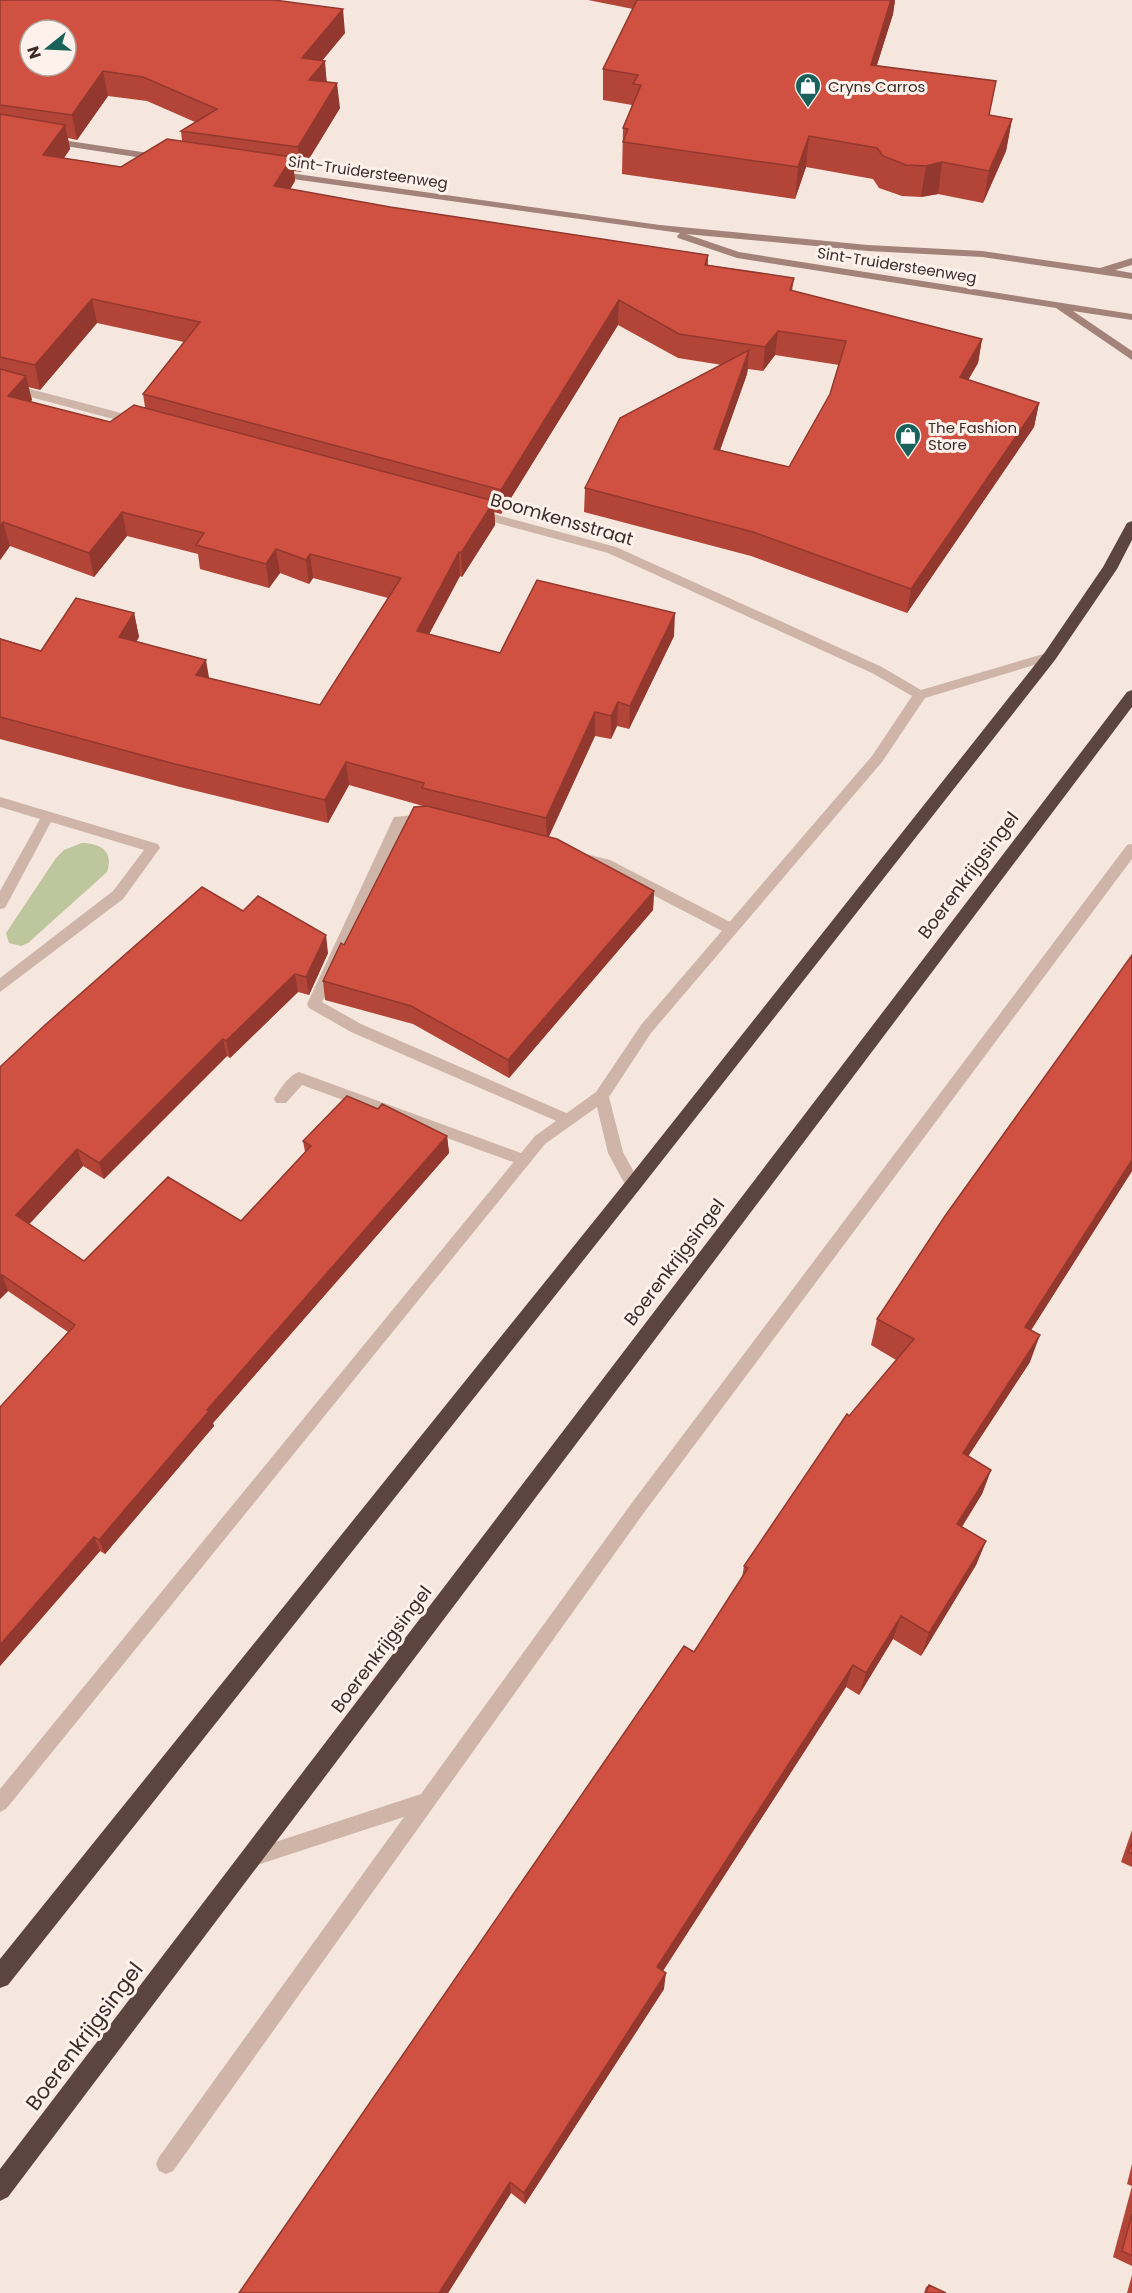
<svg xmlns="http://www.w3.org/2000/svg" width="1132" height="2293" font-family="Poppins,sans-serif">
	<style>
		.green { fill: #bdc69c }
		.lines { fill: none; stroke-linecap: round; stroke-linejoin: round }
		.lane { fill: #ceb5a8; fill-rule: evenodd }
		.street { fill: #ceb5a8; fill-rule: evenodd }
		.secondary { fill: #a38379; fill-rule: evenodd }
		.highway { fill: #5c443f; fill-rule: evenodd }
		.wall { fill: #b34538; fill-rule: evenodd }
		.shaded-wall { fill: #92382e }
		.building { fill: #d05041; stroke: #92382e; stroke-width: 1.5; fill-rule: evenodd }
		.labels { text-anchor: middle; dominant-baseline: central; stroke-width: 6; stroke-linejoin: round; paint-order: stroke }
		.far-poi-label { font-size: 15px; fill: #3b2c29; stroke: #fcf2eb; text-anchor: start }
		.far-street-label { font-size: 15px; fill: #3b2c29; stroke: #fcf2eb }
		.street-label { font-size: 18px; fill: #3b2c29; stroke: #fcf2eb }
		.near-street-label { font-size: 21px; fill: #3b2c29; stroke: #fcf2eb }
	</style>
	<rect width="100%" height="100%" fill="#f5e7de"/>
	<!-- green -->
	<path class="green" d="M82 843C101 843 114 852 107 872L28 943 21 946 9 943 6 933 56 858 64 850Z"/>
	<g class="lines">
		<!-- lane -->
		<path class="lane" d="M426 814 431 815 433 819 431 823 404 826 322 1002 361 1024 571 1115 573 1119 571 1123H561L351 1032 309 1008 307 1004 394 817Z
			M586 854 610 860 736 925 738 929 736 933H726L601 868 581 863 579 859 581 855Z
			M299 1072 529 1156 532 1160 529 1164 524 1166 302 1085 286 1103H276L274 1099C279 1090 289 1075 299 1072Z"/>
		<!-- street -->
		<path class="street" d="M0 381 140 418 142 421 136 425 0 389Z
			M475 509 616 547 882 667 921 690 1050 652 1056 656 1054 659 925 698 882 762 651 1033 609 1097 623 1152 641 1185 638 1190H628L608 1153 597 1107 545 1144 6 1809 0 1812V1789L535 1136 596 1092 641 1025 872 756 912 696 872 673 608 553 471 516 469 513Z
			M0 797 158 844 160 848 123 899 0 992V978L113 891 144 850 51 822 5 908 0 909V891L40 819 0 807Z
			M1132 844V859L643 1514 173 2171 166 2174 159 2171 156 2164 159 2157 404 1817 254 1866 248 1863 245 1857 248 1851 421 1794 631 1504 1127 845Z"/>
		<!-- secondary -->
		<path class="secondary" d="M49 138 162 155 167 158 162 161 45 143 44 141Z
			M275 171 660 225 868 245 982 251 1100 268 1132 258V265L1115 270 1132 273V279L982 257 868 251 686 234 739 252 1132 314V320L1073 311 1132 351V360L1056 308 737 258 678 238 677 236 680 233 271 176V172Z"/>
		<!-- highway -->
		<path class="highway" d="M1132 521V540L1117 569 1055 660 639 1190 8 1985 0 1988V1959L627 1180 1045 652 1103 567 1127 523Z
			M1132 690V707L8 2197 0 2201V2169L1127 692Z"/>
	</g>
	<!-- wall -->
	<path class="wall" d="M0 0 345 33 322 61 327 82 340 108 301 172 294 171 295 181 290 189 390 207 708 255V265L794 278 792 291 982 339 978 363 968 380 1039 403 1034 427 907 613 751 556 584 512 585 488 722 365 678 358 618 325 501 514 494 512 495 525 462 577 460 576 429 634 500 653 674 636 629 729 617 726 611 739 595 736 548 837 654 891 653 910 509 1078 413 1024 325 1000 323 981 423 806 349 785 328 823 180 787 0 739V638L41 651 134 613 139 637 136 642 209 678 320 705 388 598 313 578 309 584 280 573 269 588 200 569 198 554 127 536 94 577 10 546 0 560ZM108 96 147 101 195 122 181 131 182 141 121 167 64 158 70 149 68 138 77 140ZM97 323 184 342 143 394 145 407 110 422 30 402 32 400 28 387 40 390ZM775 355 839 365 830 394 789 467 720 450 747 374 748 369 763 371Z
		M588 0H895L893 14 877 65 990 115 1012 119 1006 151 983 203 938 194 921 197 902 196 879 188 873 179 806 167 795 199 622 174 623 128 632 105 603 100V69L633 9Z
		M243 911 328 953 309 995 298 992 230 1058 227 1056 104 1179 83 1166 29 1224 84 1261 241 1221 305 1152 303 1141 378 1109 447 1136 449 1153 213 1423 214 1426 105 1554 100 1551 0 1666V1407L68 1332 8 1291 0 1299V1067Z
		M1132 955V1171L1031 1330 1030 1362 968 1456 991 1470 982 1494 962 1527 986 1541 976 1565 921 1656 893 1639 859 1695 846 1687 663 1971 664 1989 525 2204 511 2193 448 2293H239L694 1652 742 1578 744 1566 849 1416 896 1360 871 1345 877 1319Z
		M1132 1830V1867L1121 1862Z
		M1132 2164V2266L1113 2257 1132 2186 1127 2184Z
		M1132 2275V2293H1127Z
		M929 2285 946 2293H924L926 2287Z"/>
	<!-- shaded-wall -->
	<path class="shaded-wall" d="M891 0H895L893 14 867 96 871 65Z
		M343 9 345 33 304 82 302 58Z
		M325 61 327 86 309 80Z
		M103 71 108 96 77 140 72 115Z
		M337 83 340 108 301 172 298 147Z
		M1012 119 1006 151 983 203 989 171Z
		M65 125 70 149 49 180 43 155Z
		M809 136 806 167 795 199 798 167Z
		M292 157 295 181 277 211 274 186Z
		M942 162 938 194 921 197 926 166Z
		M92 299 97 323 40 390 35 365Z
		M619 300 618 325 501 514V490Z
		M778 331 775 355 763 371 765 347Z
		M982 339 978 363 956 401 960 377Z
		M749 350 747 374 712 473 714 449Z
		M26 376 32 400 14 420 8 396Z
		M1039 403 1034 427 907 613 911 589Z
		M494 501 495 525 462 577 461 553Z
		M122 512 127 536 94 577 89 553Z
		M3 522 10 546 0 560V527Z
		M276 549 280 573 269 588 266 564Z
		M459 552 460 576 418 655 417 631Z
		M310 554 313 578 309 584 306 560Z
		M134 613 139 637 124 661 119 637Z
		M675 613 674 636 629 729 630 706Z
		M206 660 210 683 196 675Z
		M618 702 617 726 611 739V716Z
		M595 712V736L547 841 546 818Z
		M346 762 349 785 328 823 325 800Z
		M654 891 653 910 509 1078 508 1060Z
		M326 935 328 953 309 995 306 977Z
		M295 974 298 992 230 1058 226 1041Z
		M223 1039 227 1056 104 1179 99 1163Z
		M447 1136 449 1153 213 1423 214 1426 105 1554 99 1540 207 1410Z
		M77 1149 83 1166 22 1232 16 1215Z
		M1132 1160V1171L1016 1354 1025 1327Z
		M2 1275 8 1291 0 1299V1277Z
		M1040 1335 1030 1362 954 1478 963 1453Z
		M991 1470 982 1494 948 1548 957 1524Z
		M94 1537 100 1551 0 1666V1645Z
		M986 1541 976 1565 921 1656 929 1633Z
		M901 1616 893 1639 859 1695 866 1673Z
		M853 1665 846 1687 655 1983 657 1967Z
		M666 1973 664 1989 525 2204 524 2193Z
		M510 2182 511 2193 448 2293H439Z"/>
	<!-- building -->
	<path class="building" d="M0 0H274L343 9 302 58 325 61 309 80 337 83 298 147 181 131 217 109 143 77 103 71 72 115 0 105ZM30 30H66V66H30Z
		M637 0H891L871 65 996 81 989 115 1012 119 989 171 942 162 926 166 906 165 883 156 877 148 809 136 798 167 623 142 628 129 623 128 641 85 633 84 638 75 603 69Z
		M0 114 65 125 43 155 121 167 167 139 292 157 274 186 390 207 708 255 705 265 794 278 790 290 982 339 960 377 1039 403 911 589 753 532 585 488 620 418 749 350 714 449 789 467 830 394 846 341 778 331 765 347 679 334 619 300 501 490 143 394 200 322 92 299 35 365 0 357Z
		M0 369 26 376 8 396 110 422 134 405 494 501 461 553 459 552 417 631 500 653 537 580 675 613 630 706 618 702 611 716 595 712 546 818 422 788 424 783 346 762 325 800 175 764 0 717V639L41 651 76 598 134 613 119 637 206 660 196 675 320 705 401 578 310 554 306 560 276 549 266 564 196 545 204 533 122 512 89 553 3 522 0 527Z
		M427 806 557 839 654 891 508 1060 411 1006 323 981 341 943 344 945 414 807Z
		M202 887 243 911 258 896 326 935 306 977 295 974 226 1041 223 1039 99 1163 77 1149 16 1215 84 1261 168 1177 241 1221 311 1146 303 1141 347 1096 378 1109 382 1104 447 1136 207 1410 209 1411 99 1540 94 1537 0 1645V1407L75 1325 2 1275 0 1277V1067L45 1025Z
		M1132 955V1160L1025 1327 1040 1335 963 1453 991 1470 957 1524 986 1541 929 1633 901 1616 866 1673 853 1665 657 1967 666 1973 524 2193 510 2182 439 2293H239L684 1646 694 1652 748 1568 744 1566 847 1414 849 1416 914 1339 877 1319 945 1216Z
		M1132 1842V1854L1128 1852Z
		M1132 2214V2256L1122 2251Z
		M929 2285 946 2293H926Z"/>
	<!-- icons -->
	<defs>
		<symbol id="shop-pin" viewBox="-11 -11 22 30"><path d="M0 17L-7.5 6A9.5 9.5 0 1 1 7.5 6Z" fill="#1a615c" stroke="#fcf2eb"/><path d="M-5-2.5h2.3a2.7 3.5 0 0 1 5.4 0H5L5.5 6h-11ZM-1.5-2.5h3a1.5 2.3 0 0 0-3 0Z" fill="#fff"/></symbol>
	</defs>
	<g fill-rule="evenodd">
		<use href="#shop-pin" x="793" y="71" width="30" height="40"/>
		<use href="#shop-pin" x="893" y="421" width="30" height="40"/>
	</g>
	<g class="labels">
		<!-- far-poi labels -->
		<g class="far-poi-label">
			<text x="828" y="86">Cryns Carros</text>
			<text x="928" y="427">The Fashion<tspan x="928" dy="17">Store</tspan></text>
		</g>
		<!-- far-street labels -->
		<g class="far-street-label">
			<text transform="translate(368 172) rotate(8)">Sint-Truidersteenweg</text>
			<text transform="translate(897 265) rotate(9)">Sint-Truidersteenweg</text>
		</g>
		<!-- street labels -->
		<g class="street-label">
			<text transform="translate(562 519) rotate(16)">Boomkensstraat</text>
			<text transform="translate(968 875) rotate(-53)">Boerenkrijgsingel</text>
			<text transform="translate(674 1262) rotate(-53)">Boerenkrijgsingel</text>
			<text transform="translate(381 1649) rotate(-53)">Boerenkrijgsingel</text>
		</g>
		<!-- near-street labels -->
		<g class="near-street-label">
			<text transform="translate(84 2036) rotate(-53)">Boerenkrijgsingel</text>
		</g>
	</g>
	<!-- north arrow -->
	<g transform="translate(48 48) rotate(252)"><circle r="28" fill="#fcf2eb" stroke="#afa39d" stroke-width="1.5"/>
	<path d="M0-4.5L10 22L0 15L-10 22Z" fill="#1a615c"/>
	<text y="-9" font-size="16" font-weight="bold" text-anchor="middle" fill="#3b2c29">N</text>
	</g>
</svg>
